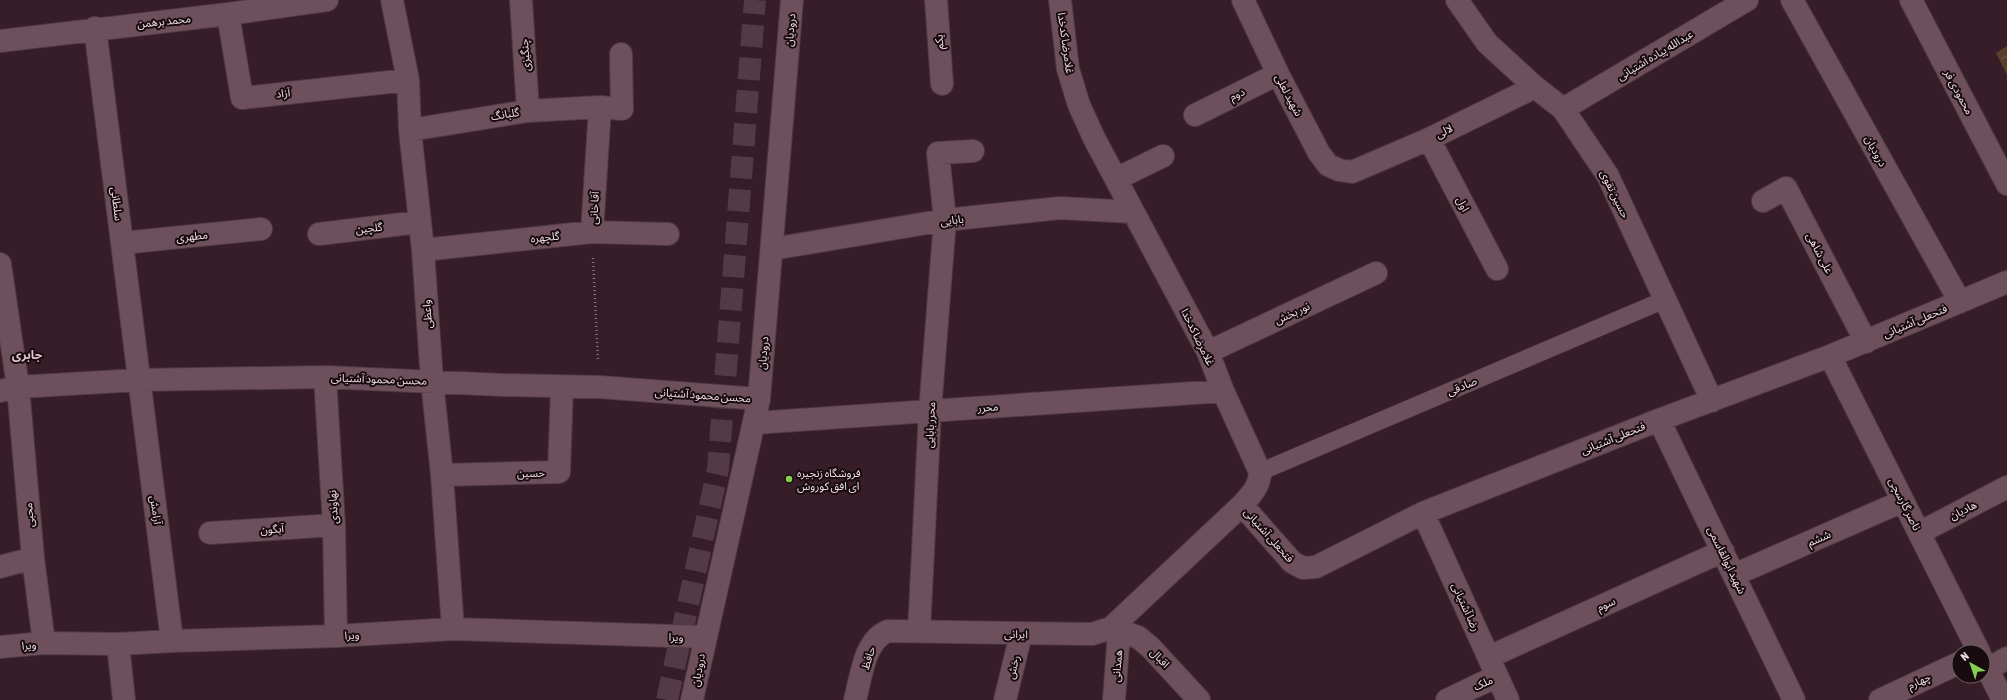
<svg xmlns="http://www.w3.org/2000/svg" width="2007" height="700" font-family="'Asap Condensed','Noto Sans Arabic',sans-serif">
	<style>
		.forest { fill: url(#forest-crowns) }
		.lines { fill: none; stroke-linecap: round; stroke-linejoin: round }
		.primary-tunnel { stroke: #533a44; stroke-width: 22; stroke-dasharray: 22 11; stroke-linecap: butt }
		.service-casing { stroke: #4f3a44; stroke-width: 18 }
		.minor-casing { stroke: #4f3a44; stroke-width: 24 }
		.secondary-casing { stroke: #4f3a44; stroke-width: 24 }
		.path { stroke: #8e7881; stroke-width: 2.5; stroke-dasharray: 1 3; stroke-linecap: butt }
		.service { stroke: #6e505c; stroke-width: 17 }
		.minor { stroke: #6e505c; stroke-width: 22 }
		.secondary { stroke: #6e505c; stroke-width: 22 }
		.poi-dot { fill: #84d04e; stroke: #170b10; stroke-width: 1.5 }
		.labels { text-anchor: middle; dominant-baseline: central; stroke-width: 4; stroke-linejoin: round; paint-order: stroke }
		.street-label { font-size: 11px; fill: #efdde4; stroke: #170b10 }
		.poi-label { font-size: 11px; fill: #efdde4; stroke: #170b10; text-anchor: start }
		.neighbourhood-label { font-size: 12px; font-weight: bold; fill: #e4c1ce; stroke: #170b10 }
	</style>
	<defs>
		<pattern id="forest-crowns" width="20" height="18" patternUnits="userSpaceOnUse"><rect width="20" height="18" fill="#5b3d2c"/><path d="M2 6a3 3 0 1 1 6 0M12 15a3 3 0 1 1 6 0" fill="none" stroke="#73594a"/></pattern>
	</defs>
	<rect width="100%" height="100%" fill="#371d28"/>
	<!-- forest -->
	<path class="forest" d="M2007 46V75L1996 53Z"/>
	<g class="lines">
		<!-- primary-tunnel -->
		<path class="primary-tunnel" d="M667 700 718 469 755 0"/>
		<defs>
			<path id="service" d="M1260 472 1664 300"/>
			<path id="minor" d="M392 0 408 80 410 130 423 250 432 381 442 475 453 629
				M521 0 528 111
				M936 0 942 84
				M1243 0 1278 74 1319 153 1328 165 1339 170 1352 172 1429 139 1535 87
				M1457 0 1487 43 1535 87 1563 109 1608 176 1712 401
				M1792 0 1960 302
				M1911 0 2007 184
				M228 14 242 98 408 80
				M95 28 172 641
				M0 41 228 14 327 0
				M1563 109 1747 0
				M1195 115 1278 74
				M410 130 528 111 600 107
				M1429 139 1497 269
				M1116 179 1163 156
				M1763 201 1786 188 1866 342
				M592 232 600 107 622 109 621 54
				M319 234 419 222
				M122 243 261 229
				M772 249 945 220 1060 208 1133 212
				M423 250 592 232 668 234
				M0 264 18 387 33 558 44 643
				M1208 352 1376 273
				M1830 356 1979 652
				M325 377 334 525 336 636
				M0 391 18 387 138 380 325 377 503 385 599 387 759 399
				M1659 420 1794 700
				M754 423 1223 391
				M442 475 559 472 562 387
				M1242 505 1292 562 1303 568 1316 567 1423 513 1659 420 1830 356 2007 282
				M1423 513 1508 700
				M210 533 334 525
				M1919 533 2007 487
				M0 567 33 558
				M1734 575 1903 501
				M1111 628 1138 637 1151 648 1199 700
				M919 631 930 411 945 220 938 153 973 151
				M118 644 124 700
				M0 647 44 643 118 644 172 641 336 636 453 629 705 637
				M1489 657 1723 551
				M1983 660 2003 700
				M1988 669 2007 658
				M855 700C861 678 864 640 888 631L1092 634 1111 628 1242 505C1251 495 1260 486 1260 472L1223 391 1208 352 1094 138 1079 105 1068 69 1060 0
				M1005 700 1021 634
				M1114 700 1119 632
				M1447 700 1497 676
				M1880 700 1959 663"/>
			<path id="secondary" d="M692 700 759 399 792 0"/>
		</defs>
		<!-- service casing -->
		<use href="#service" class="service-casing"/>
		<!-- minor casing -->
		<use href="#minor" class="minor-casing"/>
		<!-- secondary casing -->
		<use href="#secondary" class="secondary-casing"/>
		<!-- path -->
		<path class="path" d="M593 258 598 361"/>
		<!-- service -->
		<use href="#service" class="service"/>
		<!-- minor -->
		<use href="#minor" class="minor"/>
		<!-- secondary -->
		<use href="#secondary" class="secondary"/>
	</g>
	<!-- markers -->
	<circle class="poi-dot" cx="789" cy="479" r="4"/>
	<g class="labels">
		<!-- street labels -->
		<g class="street-label">
			<text transform="translate(164 21) rotate(-6)">محمد برهمن</text>
			<text transform="translate(790 30) rotate(-85)">درودیان</text>
			<text transform="translate(939 42) rotate(-94)">یکم</text>
			<text transform="translate(1066 43) rotate(82)">غلامرضا کدخدا</text>
			<text transform="translate(525 55) rotate(-94)">چنگیزی</text>
			<text transform="translate(1655 55) rotate(-31)">عبدالله پیاده آشتیانی</text>
			<text transform="translate(1959 92) rotate(62)">محمودی فر</text>
			<text transform="translate(283 93) rotate(-6)">آزاد</text>
			<text transform="translate(1237 94) rotate(-26)">دوم</text>
			<text transform="translate(1289 95) rotate(62)">شهید لعلی</text>
			<text transform="translate(505 114) rotate(-9)">گلبانگ</text>
			<text transform="translate(1444 131) rotate(-26)">لالی</text>
			<text transform="translate(1876 151) rotate(61)">درودیان</text>
			<text transform="translate(1615 194) rotate(64)">حسین تقوی</text>
			<text transform="translate(117 204) rotate(83)">سلطانی</text>
			<text transform="translate(1463 204) rotate(62)">اول</text>
			<text transform="translate(594 208) rotate(-87)">آقا خانی</text>
			<text transform="translate(952 220) rotate(-7)">بابایی</text>
			<text transform="translate(369 228) rotate(-6)">گلچین</text>
			<text transform="translate(192 236) rotate(-6)">مطهری</text>
			<text transform="translate(545 237) rotate(-6)">گلچهره</text>
			<text transform="translate(1820 253) rotate(62)">علی شاهی</text>
			<text transform="translate(1292 313) rotate(-25)">نور بخش</text>
			<text transform="translate(427 314) rotate(-94)">واعظی</text>
			<text transform="translate(1915 321) rotate(-23)">فتحعلی آشتیانی</text>
			<text transform="translate(1198 337) rotate(64)">غلامرضا کدخدا</text>
			<text transform="translate(763 353) rotate(-85)">درودیان</text>
			<text transform="translate(379 379) rotate(2)">محسن محمود آشتیانی</text>
			<text transform="translate(1462 386) rotate(-23)">صادقی</text>
			<text transform="translate(703 395) rotate(4)">محسن محمود آشتیانی</text>
			<text transform="translate(988 407) rotate(-4)">محرر</text>
			<text transform="translate(930 425) rotate(-87)">محرر بابایی</text>
			<text transform="translate(1613 438) rotate(-22)">فتحعلی آشتیانی</text>
			<text transform="translate(531 473) rotate(-1)">حسین</text>
			<text transform="translate(1905 504) rotate(63)">ناصر گارسچی</text>
			<text transform="translate(333 507) rotate(-93)">نهاوندی</text>
			<text transform="translate(156 510) rotate(82)">آرامش</text>
			<text transform="translate(1963 510) rotate(-27)">هادیان</text>
			<text transform="translate(29 515) rotate(-95)">محبی</text>
			<text transform="translate(272 529) rotate(-4)">آبگون</text>
			<text transform="translate(1269 535) rotate(48)">فتحعلی آشتیانی</text>
			<text transform="translate(1819 538) rotate(-23)">ششم</text>
			<text transform="translate(1727 560) rotate(64)">شهید ابوالقاسمی</text>
			<text transform="translate(1606 604) rotate(-24)">سوم</text>
			<text transform="translate(1466 607) rotate(65)">رضا آشتیانی</text>
			<text transform="translate(1016 634) rotate(1)">ایرانی</text>
			<text transform="translate(352 635) rotate(-3)">ویرا</text>
			<text transform="translate(676 637) rotate(2)">ویرا</text>
			<text transform="translate(29 645) rotate(-5)">ویرا</text>
			<text transform="translate(868 658) rotate(-72)">حافظ</text>
			<text transform="translate(1160 658) rotate(46)">اقبال</text>
			<text transform="translate(1117 666) rotate(-85)">همدانی</text>
			<text transform="translate(1013 667) rotate(-76)">رخش</text>
			<text transform="translate(698 670) rotate(-79)">درودیان</text>
			<text transform="translate(1919 681) rotate(-25)">چهارم</text>
			<text transform="translate(1483 683) rotate(-25)">ملک</text>
		</g>
		<!-- poi labels -->
		<g class="poi-label">
			<text x="797" y="473">فروشگاه زنجیره<tspan x="797" dy="13">ای افق کوروش</tspan></text>
		</g>
		<!-- neighbourhood labels -->
		<g class="neighbourhood-label">
			<text x="27" y="355">جابری</text>
		</g>
	</g>
	<!-- north arrow -->
	<g transform="translate(1971 664) rotate(320)"><circle r="19" fill="#170b10" stroke="#6d5f65"/>
	<path d="M0-3L7 15L0 10L-7 15Z" fill="#84d04e"/>
	<text y="-6" font-size="11" font-weight="bold" text-anchor="middle" fill="#efdde4">N</text>
	</g>
</svg>
